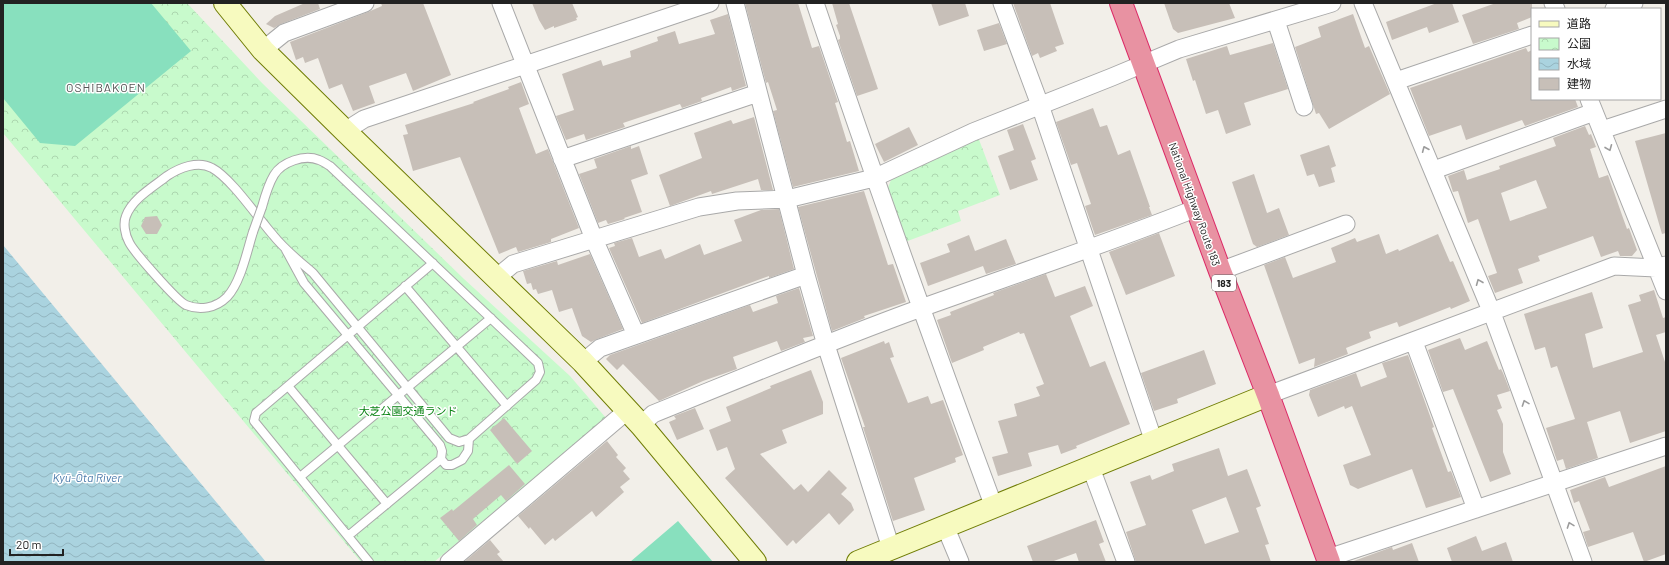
<svg xmlns="http://www.w3.org/2000/svg" width="1669" height="565" font-family="Barlow,'Noto Sans JP',sans-serif">
	<style>
		.park { fill: url(#park-crowns) }
		.pitch { fill: #88e0be }
		.water { fill: url(#water-waves) }
		.building { fill: #c7bfb8; fill-rule: evenodd }
		.lines { fill: none; stroke-linecap: round; stroke-linejoin: round }
		.lane-casing { stroke: #a9a9a9; stroke-width: 10 }
		.street-casing { stroke: #a9a9a9; stroke-width: 19 }
		.secondary-casing { stroke: #707d05; stroke-width: 24 }
		.highway-casing { stroke: #dc2a67; stroke-width: 24 }
		.lane { stroke: #fff; stroke-width: 8 }
		.street { stroke: #fff; stroke-width: 17 }
		.secondary { stroke: #f7fabf; stroke-width: 22 }
		.highway { stroke: #e892a2; stroke-width: 22 }
		.lane-bridge-casing { stroke: #a9a9a9; stroke-width: 10; stroke-linecap: butt }
		.lane-bridge { stroke: #fff; stroke-width: 8 }
		.oneway { stroke: #9c9c9c }
		.labels { text-anchor: middle; dominant-baseline: central; stroke-width: 3; stroke-linejoin: round; paint-order: stroke }
		.shield { fill: #fff; stroke: #646464; stroke-width: 1 }
		.shield-label { font-size: 10px; font-weight: bold; fill: #222 }
		.street-label { font-size: 11px; fill: #222; stroke: #fff }
		.park-label { font-size: 11px; fill: #0c8416; stroke: #fff }
		.neighbourhood-label { font-size: 12px; letter-spacing: 1px; fill: #555; stroke: #fff }
		.water-label { font-size: 12px; font-style: italic; fill: #4a7aab; stroke: #fff }
	</style>
	<defs>
		<pattern id="park-crowns" width="20" height="18" patternUnits="userSpaceOnUse"><rect width="20" height="18" fill="#c8facc"/><path d="M2 6a3 3 0 1 1 6 0M12 15a3 3 0 1 1 6 0" fill="none" stroke="#acd6af"/></pattern>
		<pattern id="water-waves" width="16" height="10" patternUnits="userSpaceOnUse"><rect width="16" height="10" fill="#aad3df"/><path d="M0 5q4-4 8 0t8 0" fill="none" stroke="#92b5bf"/></pattern>
	</defs>
	<rect width="100%" height="100%" fill="#f2efe9"/>
	<!-- park -->
	<path class="park" d="M3 3H187L262 83 464 279 570 376 606 418 434 562H361L3 133Z
		M978 137 1000 195 958 211 961 221 905 242 887 190 891 180Z"/>
	<!-- pitch -->
	<path class="pitch" d="M3 3H151L191 51 75 146 40 143 3 98Z
		M678 521 713 562H630Z"/>
	<!-- water -->
	<path class="water" d="M3 245 266 562H3Z"/>
	<!-- building -->
	<path class="building" d="M305 3H318L320 9 281 24 274 28 266 24 275 16Z
		M381 3H423L451 75 413 91 406 73 369 86 375 103 353 111 342 84 329 89 318 58 305 63 303 57 296 60 290 42 368 12 382 6Z
		M532 3H572L578 17 576 18 577 20 554 28V26L545 30 539 20Z
		M745 3H798L812 48 819 46 838 102 835 103 847 142 850 141 859 171 793 187 773 111 777 110 768 82 766 83Z
		M832 3H849L878 89 857 96 838 40 840 39V36L836 25 838 24Z
		M931 3H965L969 16 939 26Z
		M1013 3H1050L1064 44 1055 47 1057 51 1040 58 1038 53 1032 56Z
		M1164 3H1229L1235 18 1178 33 1173 29Z
		M1437 3H1452L1459 22 1429 33 1427 27 1392 40 1386 22Z
		M1496 3H1532V17L1517 23 1519 29 1473 44 1462 15Z
		M728 14 746 86 732 91 731 87 701 98 702 101 682 108 680 104 623 123 625 127 586 140 584 134 566 140 556 116 574 110 562 74 601 60 603 66 631 57 630 51 658 41 657 37 675 31 679 44 715 34 710 20Z
		M1353 14 1365 48 1369 46 1390 94 1329 129 1319 113 1316 114 1295 47 1321 37 1318 27Z
		M999 23 1007 44 984 51 977 30Z
		M1273 43 1288 89 1244 103 1251 125 1226 134 1218 110 1206 114 1195 80 1193 81 1186 59 1227 46 1230 55Z
		M1526 48 1528 52 1532 50V99H1575L1578 107 1525 126 1522 120 1466 140 1461 125 1429 136 1410 88Z
		M521 82 529 104 519 108 536 154 548 149 579 228 551 239V242L518 252 516 247 499 254 460 157 413 171 403 135 408 134 405 125 474 103 473 102 509 89 508 87Z
		M1093 108 1100 127 1107 125 1118 155 1130 150 1150 207H1149L1152 215 1095 235 1085 206 1091 204 1077 163 1071 165 1056 122Z
		M754 117 773 190H761L758 179 712 194 711 191 670 206 659 175 702 158 694 133 731 120 733 124Z
		M1023 124 1036 159 1031 161 1038 180 1010 190 998 156 1014 150 1007 130Z
		M1585 126 1589 135 1591 134 1596 147 1590 149 1599 178 1608 175 1622 215 1627 229 1629 228 1637 250 1632 256H1620L1618 251 1601 257 1593 236 1538 256 1540 261 1518 269 1523 283 1495 293 1488 276 1497 273 1478 219 1468 223 1458 191 1453 192 1448 176 1464 170 1467 180 1500 169 1499 166 1556 146 1553 138ZM1536 180 1547 208 1510 221 1501 193Z
		M909 127 918 145 884 162 875 144Z
		M1666 133V233L1662 234 1635 141Z
		M1329 145 1336 166 1331 168 1335 182 1319 187 1314 174 1307 176 1300 155Z
		M631 146V149L639 146 648 174 631 180 642 212 624 218 625 219 608 224 606 220 598 223 579 174 597 168 594 159Z
		M1254 174 1267 213 1279 208 1289 235 1257 247 1253 244 1232 182Z
		M864 191 888 265 893 264 906 302 864 316 865 318 832 331 798 207Z
		M779 209 794 269 769 278V276L642 323 609 248 615 246 614 243 632 238 639 257 661 249 665 259 700 244 704 255 742 241 734 220 761 210Z
		M157 216 162 225 157 234H146L141 226 145 217Z
		M1159 233 1175 276 1126 295 1109 252Z
		M1379 234 1386 254 1398 249 1399 251 1438 234 1450 262 1453 261 1470 301 1451 309 1450 307 1399 327 1397 322 1369 332 1371 338 1346 348 1348 354 1314 367 1315 358 1299 364 1264 265 1285 257 1293 278 1336 262 1331 248 1355 238 1357 242Z
		M969 235 975 251 1006 239 1016 264 986 274 983 266 928 286 920 263 950 252 947 244Z
		M590 254 623 329 597 339 591 342 582 336 572 308 559 312 552 290 538 294 536 289 533 290 531 283 527 284 523 271 557 261 558 265Z
		M1046 274 1055 297 1085 286 1093 306 1070 316 1090 367 1105 361 1130 424 1076 446 1077 448 1061 454 1058 445 1028 453 1032 466 998 476 992 457 1008 453 998 421 1017 416 1014 404 1040 396 1036 387 1044 384 1024 333 1020 334 1019 332 983 347 984 350 952 363 937 320 951 315 950 312 994 295 993 293Z
		M799 288 813 336 803 338 805 342 781 351 777 341 733 357 737 369 703 381 659 401 623 364 617 370 606 359 610 355 750 305 753 312 778 303 776 296Z
		M1654 290 1663 318 1666 317V332L1656 335 1666 365V431L1630 443 1620 411 1587 422 1598 458 1566 469 1563 459 1557 461 1546 428 1575 419 1557 366 1551 368 1545 347 1535 350 1524 314 1592 292 1603 328 1585 334 1593 368 1643 352 1628 305 1641 301 1639 295Z
		M1460 338 1465 350 1487 341 1499 370 1501 369 1503 373 1510 391 1497 395 1502 408 1497 410 1503 424V452L1511 474 1490 482 1453 389 1443 392 1428 350Z
		M884 341 885 344 889 342 894 357 890 358 908 403 928 396 931 404 943 400 963 455 955 458 956 462 914 478 925 510 893 521 863 427H865L841 358Z
		M1204 350 1216 384 1177 399 1178 403 1154 411 1141 373Z
		M1408 355 1434 427 1432 428 1448 472 1451 471 1461 497 1426 508 1412 469 1358 489 1350 485 1343 465 1371 455 1352 406 1345 409 1344 406 1318 417 1309 395 1310 390 1356 373 1361 387 1387 377 1382 363Z
		M811 370 823 402V414L782 430 787 443 760 454 794 490 801 484 808 492 829 470 847 488 841 494 851 503 854 510 839 525 829 513 796 544 793 540 787 546 725 478 735 469 727 447 717 451 709 430 731 421 726 407 771 388 770 386Z
		M695 408 704 429 677 440 669 422 676 419 674 416Z
		M504 418 532 451 517 464 490 430Z
		M607 441 618 455 616 457 626 468 623 471 630 479 620 487 624 492 596 517 592 511 555 541 553 538 545 545 530 527 529 529 518 516Z
		M1219 448 1228 476 1247 469 1261 506 1256 508 1269 544 1265 545 1271 562H1136L1126 532 1146 525 1130 482 1150 475 1152 480 1174 471 1172 464ZM1226 497 1239 532 1205 544 1192 510Z
		M509 465 525 484 506 501 501 495 473 519 477 525 459 541 440 518 452 509 453 511Z
		M1666 466V554L1644 562 1633 532 1588 547 1583 532 1590 530 1579 501 1574 503 1570 490 1605 477 1609 487Z
		M1096 520 1104 542 1099 544 1106 562H1079L1076 553 1051 562H1033L1027 546Z
		M1476 536 1482 551 1506 542 1513 562H1452L1447 548Z
		M490 540 500 552 497 554 504 562H464Z
		M1412 543 1419 562H1351L1392 547 1393 550Z"/>
	<g class="lines">
		<defs>
			<path id="lane" d="M262 207C265 196 268 185 274 175 282 162 304 154 319 160 323 161 326 164 330 166L538 363 540 372 536 380 469 439 468 451 462 460 452 465H446L441 459 442 451 440 445 304 283 286 250
				M253 232C247 251 241 282 227 297 216 308 200 311 186 305 177 301 133 251 129 242 125 235 123 223 126 216 132 199 153 187 167 176 179 168 198 160 212 168 231 178 258 218 273 235 285 250 299 261 313 273L449 438 459 442 469 439
				M405 286 507 406
				M288 386 387 504
				M300 477 491 318
				M348 536 441 459
				M369 562 254 421 256 413 433 263"/>
			<path id="street" d="M501 3 594 239 636 335
				M735 3 806 275 826 345 891 548
				M815 3C872 172 932 340 994 507
				M1002 3 1040 105 1154 442
				M1363 3 1492 313 1583 562
				M1553 3 1556 9
				M1614 9 1634 3
				M1276 21 1304 107
				M263 50 284 33 365 3
				M1396 81 1532 35
				M1589 99 1666 291
				M1602 130 1666 109
				M345 131 364 119 710 3
				M562 159 758 93
				M1434 170 1594 112
				M1220 271 1346 224
				M496 278 513 264 699 207 737 201 787 199 874 178 973 132 1112 77 1179 49 1332 3
				M1414 342 1476 509
				M583 362 600 348 806 275
				M1268 395 1614 266 1656 268 1666 265
				M641 425 653 414C742 378 830 341 921 308 1013 275 1106 244 1197 208
				M1091 468 1126 562
				M945 526 960 562
				M1328 558 1666 446
				M449 562 628 410"/>
			<path id="secondary" d="M225 3 263 50 345 131 583 362 641 425 755 562
				M858 562 1268 395"/>
			<path id="highway" d="M1121 3 1220 271 1268 395 1329 562"/>
		</defs>
		<!-- lane casing -->
		<use href="#lane" class="lane-casing"/>
		<!-- street casing -->
		<use href="#street" class="street-casing"/>
		<!-- secondary casing -->
		<use href="#secondary" class="secondary-casing"/>
		<!-- highway casing -->
		<use href="#highway" class="highway-casing"/>
		<!-- lane -->
		<use href="#lane" class="lane"/>
		<!-- street -->
		<use href="#street" class="street"/>
		<!-- secondary -->
		<use href="#secondary" class="secondary"/>
		<!-- highway -->
		<use href="#highway" class="highway"/>
		<defs>
			<path id="lane-bridge" d="M253 232 262 207"/>
		</defs>
		<!-- lane-bridge casing -->
		<use href="#lane-bridge" class="lane-bridge-casing"/>
		<!-- lane-bridge -->
		<use href="#lane-bridge" class="lane-bridge"/>
	</g>
	<!-- one-way arrows -->
	<defs><path id="oneway-chevron" d="M-2-3.5L2.5 0L-2 3.5" fill="none" stroke-width="1.6" stroke-linecap="round" stroke-linejoin="round"/></defs>
	<g class="oneway">
		<use href="#oneway-chevron" transform="translate(1609 148) rotate(68)"/>
		<use href="#oneway-chevron" transform="translate(1425 149) rotate(-113)"/>
		<use href="#oneway-chevron" transform="translate(1479 282) rotate(-112)"/>
		<use href="#oneway-chevron" transform="translate(1525 403) rotate(-110)"/>
		<use href="#oneway-chevron" transform="translate(1570 525) rotate(-110)"/>
	</g>
	<g class="labels">
		<!-- shield labels -->
		<rect class="shield" x="1212" y="275" width="24" height="16" rx="3"/>
		<g class="shield-label">
			<text x="1224" y="283">183</text>
		</g>
		<!-- street labels -->
		<g class="street-label">
			<text transform="translate(1195 204) rotate(70)">National Highway Route 183</text>
		</g>
		<!-- park labels -->
		<g class="park-label">
			<text x="408" y="410">大芝公園交通ランド</text>
		</g>
		<!-- neighbourhood labels -->
		<g class="neighbourhood-label">
			<text x="106" y="87">OSHIBAKOEN</text>
		</g>
		<!-- water labels -->
		<g class="water-label">
			<text x="87" y="477">Kyū-Ōta River</text>
		</g>
	</g>
	<!-- border -->
	<rect width="1669" height="565" fill="none" stroke="#222222" stroke-width="8"/>
	<!-- legend -->
	<rect x="1531" y="8" width="130" height="92" fill="#ffffff" stroke="#a7a7a7"/>
	<rect x="1539" y="21" width="20" height="6" fill="#f7fabf" stroke="#a7a7a7"/>
	<text x="1567" y="28" font-size="12" fill="#222222">道路</text>
	<rect x="1539" y="38" width="20" height="12" fill="url(#park-crowns)" stroke="#a7a7a7"/>
	<text x="1567" y="48" font-size="12" fill="#222222">公園</text>
	<rect x="1539" y="58" width="20" height="12" fill="url(#water-waves)" stroke="#a7a7a7"/>
	<text x="1567" y="68" font-size="12" fill="#222222">水域</text>
	<rect x="1539" y="78" width="20" height="12" fill="#c7bfb8" stroke="#a7a7a7"/>
	<text x="1567" y="88" font-size="12" fill="#222222">建物</text>
	<!-- scale -->
	<path d="M10 549v6h53v-6" fill="none" stroke="#222222" stroke-width="2"/>
	<text x="16" y="549" font-size="12" fill="#222222" stroke="#ffffff" stroke-width="3" paint-order="stroke">20 m</text>
</svg>
